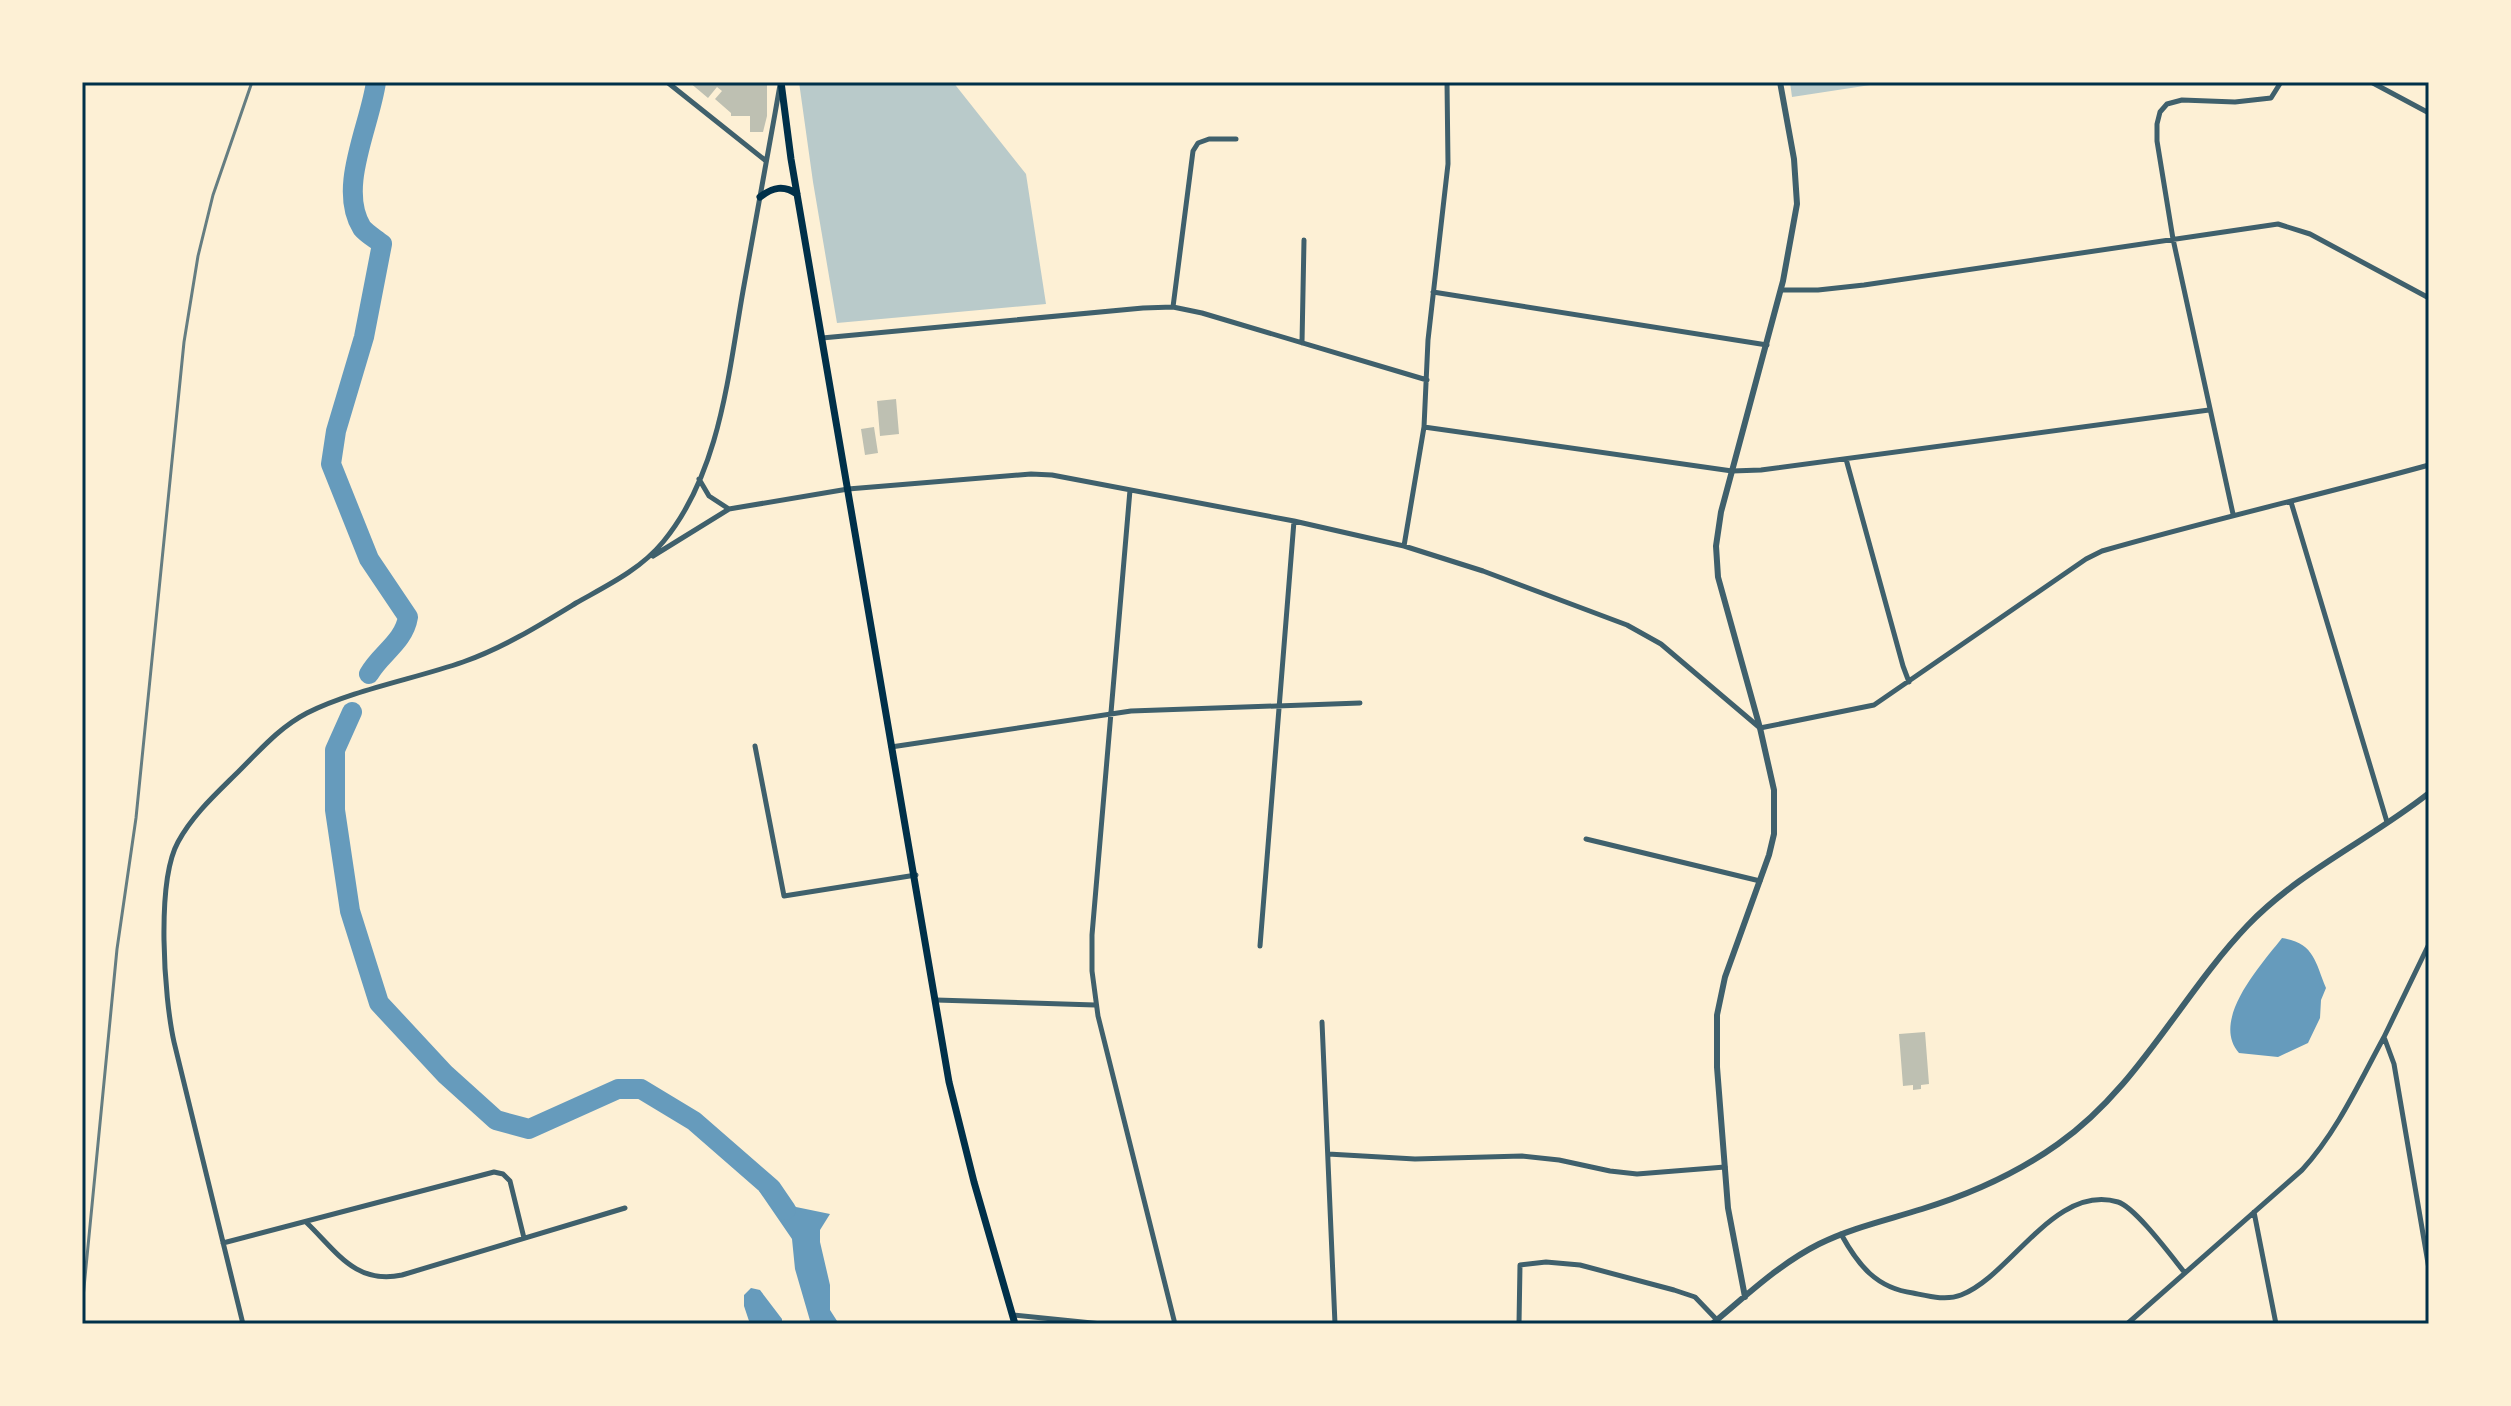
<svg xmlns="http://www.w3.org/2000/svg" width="2511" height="1406" font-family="Lato,sans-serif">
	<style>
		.green { fill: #b9caca }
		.water { fill: #669bbc }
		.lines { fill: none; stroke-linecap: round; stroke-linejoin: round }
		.river { stroke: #669bbc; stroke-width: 20 }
		.building { fill: #bec0b2 }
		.minor { stroke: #3f606c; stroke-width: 5 }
		.tertiary { stroke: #3f606c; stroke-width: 6 }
		.secondary { stroke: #003049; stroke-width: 7 }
		.rail { stroke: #657d81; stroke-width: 3 }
		.neatline { fill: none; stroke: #003049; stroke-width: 3 }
	</style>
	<rect width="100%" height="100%" fill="#fdf0d5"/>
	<!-- green -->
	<path class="green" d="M799 82H953L1026 174 1046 304 837 323 813 182Z
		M1790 82H1890L1792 97Z"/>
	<!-- water -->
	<path class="water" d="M2282 938C2314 943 2315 961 2326 988L2321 1000 2320 1018 2308 1043 2278 1057 2239 1053C2210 1020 2261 965 2282 938Z
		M771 1188 796 1207 830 1214 820 1230V1242L830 1285V1310L839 1324H811L795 1269 792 1239 759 1191Z
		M751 1288 760 1290 782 1319V1324H750L744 1306V1295Z"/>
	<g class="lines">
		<!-- river -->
		<path class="river" d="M369 674C380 654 404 642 408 617L369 559 331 464 336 431 364 337 382 244C376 239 367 234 362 228 337 188 370 126 376 82
			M352 712 335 750V810L350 911 379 1003 445 1074 496 1120 529 1129 618 1089H641L694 1121 771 1188 786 1210"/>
	</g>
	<!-- building -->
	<path class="building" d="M689 82H767V116L763 132H750V116H731V113L715 99 722 91 717 87 708 98Z
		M896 399 899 434 880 436 877 401Z
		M874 427 878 453 865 455 861 429Z
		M1925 1032 1929 1084 1921 1085V1089L1913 1090V1085L1903 1086 1899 1034Z"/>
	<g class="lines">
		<!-- minor -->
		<path class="minor" d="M667 82 766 161
			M2371 82 2429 113
			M1781 290H1818L1864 285 2278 224 2310 234 2429 298
			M1433 292 1767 345
			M1173 307 1193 151 1198 143 1209 139H1236
			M822 338 1143 308 1173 307 1202 313 1427 380
			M1302 343 1304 240
			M1424 427 1732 471 1761 470 2209 410
			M1846 459 1903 666 1909 682
			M699 479 709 496 729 509 848 489 1031 474 1052 475 1294 521 1404 546 1483 571 1627 625 1661 644 1760 728 1874 705 2086 559 2102 551C2210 520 2320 495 2429 465
			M1130 490 1092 935V971L1098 1016 1175 1324
			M2291 502 2387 822
			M2233 514 2173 239 2157 141V124L2160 112 2167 104 2182 100 2235 102 2271 98 2281 82
			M1404 546 1424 427 1428 340 1448 164 1447 82
			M653 556 729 509
			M755 746 784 896 916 875
			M891 747 1131 711 1360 703
			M1586 839 1760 881
			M2429 944 2384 1037 2394 1064 2429 1269
			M1260 946 1294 521
			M936 1000 1095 1005
			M1322 1022 1335 1324
			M1328 1154 1415 1159 1522 1156 1559 1160 1610 1171 1637 1174 1725 1167
			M2254 1212 2276 1324
			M307 1223C337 1252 356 1285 402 1275L625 1208
			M1841 1234C1858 1265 1876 1288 1913 1293 1928 1296 1946 1301 1961 1295 2011 1276 2055 1183 2118 1202 2135 1207 2172 1257 2185 1273
			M223 1243 494 1172 503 1174 510 1181 524 1238
			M1013 1315 1102 1324
			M243 1324 174 1042C164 997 156 882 178 842 193 814 218 792 240 770 261 749 280 727 307 713 353 690 414 679 463 662 503 648 540 625 576 603 606 586 640 570 663 542 720 473 728 376 743 291 755 223 768 154 780 85
			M1519 1324 1520 1265 1546 1262 1580 1265 1674 1290 1695 1297 1717 1320
			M2127 1324 2302 1170C2337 1132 2359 1083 2384 1037"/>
		<!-- tertiary -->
		<path class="tertiary" d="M1745 1297 1728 1208 1717 1067V1015L1725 977 1769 855 1774 834V790L1760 728 1718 577 1716 546 1721 512 1783 281 1797 204 1794 159 1780 82
			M1712 1324C1746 1296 1779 1264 1819 1244 1851 1228 1887 1220 1922 1209 1971 1194 2016 1174 2058 1144 2138 1088 2181 995 2248 925 2300 871 2371 839 2429 793"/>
		<!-- secondary -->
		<path class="secondary" d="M781 82 791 159 949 1082 974 1182 1015 1324
			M760 197C773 187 784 185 797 194"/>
		<!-- rail -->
		<path class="rail" d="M82 1308 117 949 136 818 184 342 198 256 213 195 252 82"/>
	</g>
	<!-- border -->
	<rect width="2511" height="1406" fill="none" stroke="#fdf0d5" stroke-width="168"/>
	<rect x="84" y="84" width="2343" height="1238" class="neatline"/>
</svg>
